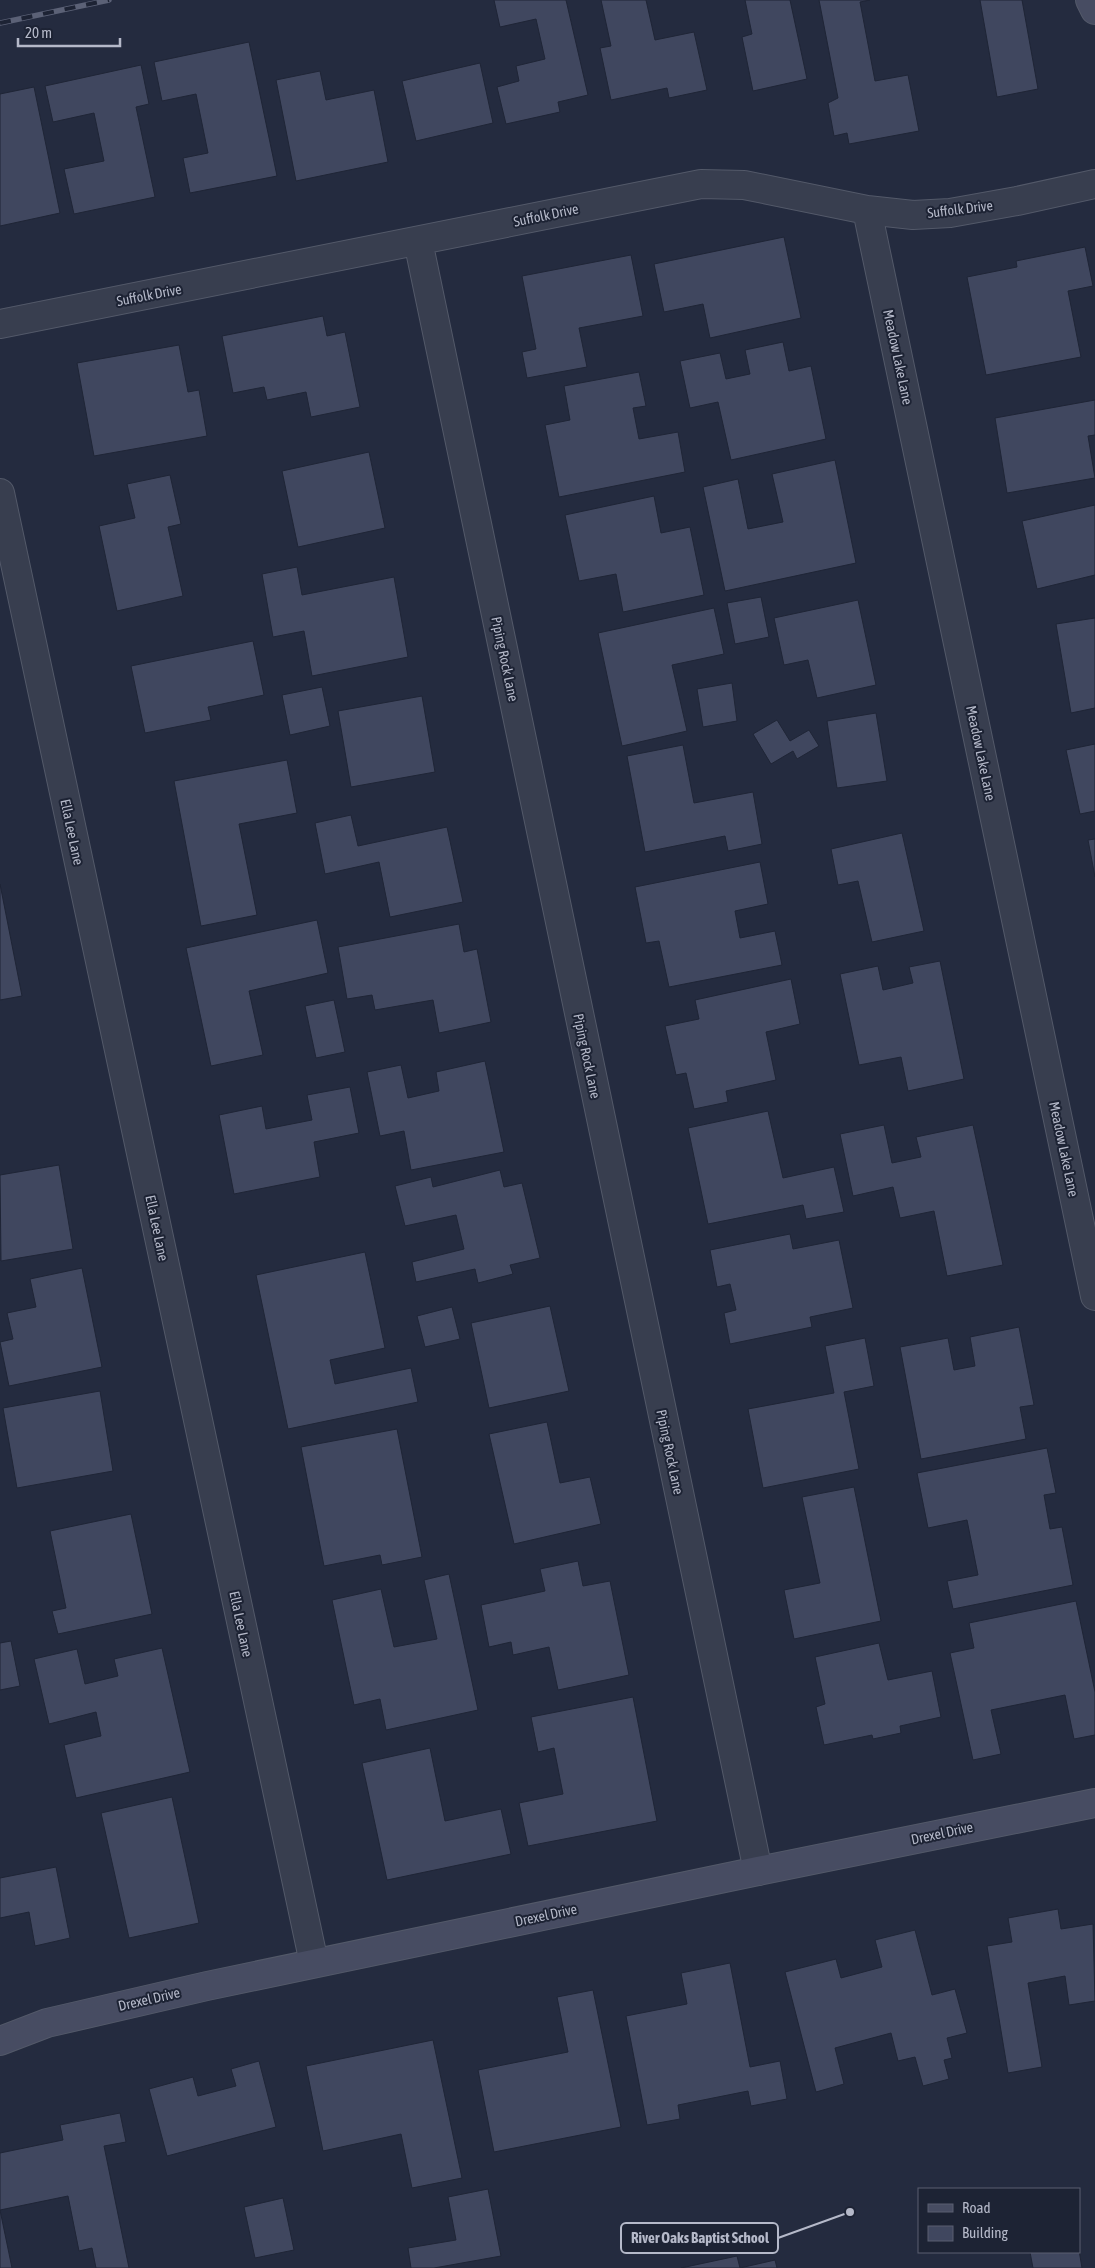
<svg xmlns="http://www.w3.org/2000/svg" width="1095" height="2268" font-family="'Asap Condensed',sans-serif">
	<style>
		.building { fill: #40475f; stroke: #1f2536 }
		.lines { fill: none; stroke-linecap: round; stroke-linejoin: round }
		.street-casing { stroke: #535969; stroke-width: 30 }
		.secondary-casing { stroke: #535969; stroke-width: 30 }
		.street { stroke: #383e4f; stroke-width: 28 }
		.secondary { stroke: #474c62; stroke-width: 28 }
		.rail-casing { stroke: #5b6176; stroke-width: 5.5 }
		.rail { stroke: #1d2334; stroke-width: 4; stroke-dasharray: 11; stroke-linecap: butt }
		.labels { text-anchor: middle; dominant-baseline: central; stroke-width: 4; stroke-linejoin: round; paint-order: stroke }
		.street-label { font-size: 14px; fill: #b5b9c9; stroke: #1d2334 }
		.leader { fill: none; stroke: #b5b9c9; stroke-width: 2 }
		.callout-dot { fill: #b5b9c9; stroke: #1d2334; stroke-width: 2 }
		.callout { fill: #1d2334; stroke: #b5b9c9; stroke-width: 2 }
		.callout-label { font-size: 15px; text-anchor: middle; font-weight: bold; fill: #b5b9c9 }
	</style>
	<rect width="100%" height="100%" fill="#242b3f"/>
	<!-- building -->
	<path class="building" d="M494 0H566L588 95 558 102 560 112 506 124 497 87 519 81 516 66 545 59 536 19 500 27Z
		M601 0H646L655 40 694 32 707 90 669 98 667 88 611 100 600 48 611 46Z
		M745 0H790L807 79 753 91 742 37 752 34Z
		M819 0H870L860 2 875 81 908 75 919 131 849 144 847 133 834 136 828 103 838 98Z
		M980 0H1022L1038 89 997 97Z
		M249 42 277 176 190 193 183 158 208 153 196 94 162 101 154 62Z
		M480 63 493 123 416 141 402 81Z
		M141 65 149 104 136 107 155 197 74 214 64 169 104 161 94 113 53 122 45 86Z
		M320 71 326 100 374 90 388 162 296 181 276 80Z
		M34 87 60 213 0 226V94Z
		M784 237 801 318 710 338 703 304 664 312 654 264Z
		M1085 247 1093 286 1068 291 1081 357 986 375 967 277 1017 267 1016 261Z
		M631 255 643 316 579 328 587 367 527 378 522 352 536 349 522 276Z
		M323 316 327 336 345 332 360 407 311 417 306 392 267 400 264 387 233 393 222 336Z
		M783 342 789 371 811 366 826 439 731 460 718 402 690 408 680 361 720 353 726 379 750 374 745 350Z
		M179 345 188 392 199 390 207 436 94 456 77 363Z
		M639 372 646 406 633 408 639 439 678 432 685 472 559 497 545 425 570 420 564 386Z
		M1095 400V435L1088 436 1095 478 1007 493 995 418Z
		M369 452 385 528 298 547 282 471Z
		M835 460 856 563 725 591 703 487 738 479 748 529 783 522 772 474Z
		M170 475 181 524 168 527 183 596 117 611 99 526 135 518 127 484Z
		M654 496 661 533 690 527 704 595 623 612 616 574 579 581 565 515Z
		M1095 505V575L1037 589 1022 521Z
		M297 567 302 595 394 577 408 657 312 676 304 631 273 637 262 574Z
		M761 597 769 637 735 644 727 603Z
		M858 600 876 685 817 698 808 660 784 665 774 618Z
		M714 608 724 654 672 665 687 731 622 746 598 633Z
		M1095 618V708L1071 713 1056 624Z
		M253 641 264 695 208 707 211 720 145 733 131 666Z
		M732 683 737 721 703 727 697 689Z
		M322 687 330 726 290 735 282 695Z
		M422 696 435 772 351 787 338 711Z
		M876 713 887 781 837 788 827 721Z
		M777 720 790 741 809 730 819 746 797 759 793 751 771 764 753 734Z
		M1095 744V811L1080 814 1066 750Z
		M683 745 694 803 753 792 762 844 728 851 725 836 645 852 627 756Z
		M287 760 297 813 239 824 257 915 201 926 174 781Z
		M351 815 358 846 447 827 463 902 390 917 379 862 325 874 315 823Z
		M902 833 924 931 872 942 858 881 838 885 831 849Z
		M1095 839V877L1088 840Z
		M760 862 768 904 735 911 740 938 775 931 782 965 669 987 659 941 646 943 635 887Z
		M0 884 22 996 0 1000Z
		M317 920 328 973 249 991 263 1055 211 1066 186 948Z
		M459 924 464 952 477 949 491 1022 439 1033 433 1000 375 1010 372 995 347 999 338 947Z
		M940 961 964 1079 908 1091 901 1057 859 1065 840 974 878 966 883 990 913 983 909 967Z
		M791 979 800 1024 766 1032 776 1080 726 1091 728 1102 694 1109 686 1073 676 1075 665 1026 699 1019 695 1000Z
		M334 1000 345 1052 316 1058 305 1006Z
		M485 1061 504 1152 411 1170 404 1131 380 1136 367 1072 401 1065 408 1098 439 1091 436 1072Z
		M350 1087 359 1133 314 1142 320 1177 234 1194 219 1115 262 1106 266 1129 312 1120 307 1095Z
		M768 1111 783 1178 834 1167 844 1212 806 1219 803 1205 708 1224 688 1128Z
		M884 1125 892 1163 921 1157 916 1137 973 1125 1003 1265 947 1276 934 1211 900 1218 893 1187 853 1196 840 1134Z
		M59 1165 73 1249 1 1261 0 1175Z
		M500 1170 504 1187 522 1183 540 1258 510 1265 513 1274 478 1283 475 1269 416 1282 412 1262 464 1249 456 1215 405 1226 395 1186 431 1177 433 1187Z
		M790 1234 793 1249 839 1240 853 1308 810 1317 812 1327 730 1344 724 1313 736 1310 730 1284 717 1287 710 1250Z
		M365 1252 385 1348 330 1360 335 1384 411 1368 418 1402 288 1429 256 1275Z
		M82 1268 102 1367 9 1386 0 1342 13 1339 7 1313 36 1307 30 1279Z
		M550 1306 569 1391 489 1408 471 1323Z
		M452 1307 460 1339 425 1347 417 1316Z
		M1019 1327 1034 1405 1020 1407 1026 1439 921 1459 900 1347 948 1338 954 1370 975 1366 970 1337Z
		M865 1338 874 1386 844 1392 859 1469 763 1488 748 1409 834 1393 825 1346Z
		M100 1391 113 1471 17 1488 3 1408Z
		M547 1422 560 1483 590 1477 601 1524 514 1544 489 1434Z
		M397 1429 422 1557 382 1565 380 1555 324 1566 301 1447Z
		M1047 1448 1056 1493 1044 1495 1050 1529 1062 1527 1073 1585 953 1609 947 1581 978 1575 967 1520 928 1528 917 1473Z
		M854 1487 881 1621 794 1639 784 1590 820 1583 802 1497Z
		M131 1514 152 1614 58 1634 52 1611 66 1608 50 1531Z
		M578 1561 583 1586 610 1581 629 1675 558 1690 549 1647 513 1655 511 1642 489 1647 481 1605 545 1591 540 1569Z
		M449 1574 478 1710 386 1730 380 1699 354 1705 332 1600 381 1589 394 1647 437 1639 424 1580Z
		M1076 1601 1095 1692V1735L1074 1739 1065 1695 991 1710 1001 1754 973 1760 950 1653 974 1648 969 1623Z
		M11 1641 20 1686 0 1690V1643Z
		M879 1643 888 1680 932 1671 941 1717 900 1726 901 1733 873 1739 872 1735 824 1745 816 1707 825 1704 815 1657Z
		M162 1648 190 1772 76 1798 64 1745 101 1736 96 1712 49 1724 34 1659 77 1649 85 1684 118 1676 114 1659Z
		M633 1697 657 1821 528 1846 519 1803 563 1794 554 1748 538 1752 531 1717Z
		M430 1748 445 1821 501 1809 511 1854 387 1880 362 1763Z
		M172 1797 199 1923 129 1938 101 1813Z
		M56 1867 70 1938 35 1946 29 1912 0 1918V1878Z
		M1058 1909 1061 1929 1093 1924 1095 2001 1069 2005 1065 1976 1028 1983 1042 2067 1008 2073 987 1946 1012 1942 1008 1918Z
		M915 1930 932 1995 955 1989 967 2033 947 2038 952 2058 944 2060 949 2079 923 2086 915 2057 898 2061 891 2033 835 2048 844 2084 816 2092 785 1972 836 1959 841 1978 882 1967 875 1940Z
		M730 1963 750 2067 780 2061 787 2099 751 2106 748 2091 678 2105 680 2119 647 2125 626 2016 687 2004 681 1973Z
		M593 1990 621 2127 494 2152 478 2070 568 2052 557 1997Z
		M433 2040 462 2178 412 2188 401 2134 323 2151 306 2066Z
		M259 2061 276 2127 167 2156 149 2089 193 2077 198 2096 236 2086 231 2069Z
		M120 2113 126 2142 104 2146 129 2268H96L92 2248 79 2251 68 2196 0 2210V2153L63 2140 60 2125Z
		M488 2189 501 2256 434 2268H411L408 2248 456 2240 448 2197Z
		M283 2198 294 2250 255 2258 244 2207Z
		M0 2210 12 2268H0Z
		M1079 2250 1082 2268H1033L1030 2252Z
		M737 2256 740 2268H681Z
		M775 2260 777 2268H740Z"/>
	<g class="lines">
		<defs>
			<path id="street" d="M867 210 1095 1296
				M418 241 758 1871
				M0 324 701 184 744 185 867 210 913 215 950 213 1017 201 1095 184
				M0 493 314 1963"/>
			<path id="secondary" d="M1090 0 1095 10
				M0 2041 47 2023 207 1986 758 1871 1095 1803"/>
		</defs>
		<!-- street casing -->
		<use href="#street" class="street-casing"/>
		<!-- secondary casing -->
		<use href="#secondary" class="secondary-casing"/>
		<!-- street -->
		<use href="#street" class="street"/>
		<!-- secondary -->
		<use href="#secondary" class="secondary"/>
		<defs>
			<path id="rail" d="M0 23 109 0"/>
		</defs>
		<!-- rail casing -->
		<use href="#rail" class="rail-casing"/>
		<!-- rail -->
		<use href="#rail" class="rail"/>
	</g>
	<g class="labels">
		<!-- street labels -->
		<g class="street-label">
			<text transform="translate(960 209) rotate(-7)">Suffolk Drive</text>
			<text transform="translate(546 215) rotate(-12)">Suffolk Drive</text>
			<text transform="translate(149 295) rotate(-11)">Suffolk Drive</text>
			<text transform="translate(898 357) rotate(78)">Meadow Lake Lane</text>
			<text transform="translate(505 659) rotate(78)">Piping Rock Lane</text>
			<text transform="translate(981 753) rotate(78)">Meadow Lake Lane</text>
			<text transform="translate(72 832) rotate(78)">Ella Lee Lane</text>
			<text transform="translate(587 1056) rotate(78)">Piping Rock Lane</text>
			<text transform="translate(1064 1149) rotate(78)">Meadow Lake Lane</text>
			<text transform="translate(157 1228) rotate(78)">Ella Lee Lane</text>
			<text transform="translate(670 1452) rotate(78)">Piping Rock Lane</text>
			<text transform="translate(241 1624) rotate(78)">Ella Lee Lane</text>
			<text transform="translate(942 1833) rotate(-12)">Drexel Drive</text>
			<text transform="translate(546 1915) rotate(-12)">Drexel Drive</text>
			<text transform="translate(149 1999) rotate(-13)">Drexel Drive</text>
		</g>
	</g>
	<!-- callouts -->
	<path class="leader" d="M850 2212L778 2238"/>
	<circle class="callout-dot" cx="850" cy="2212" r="5"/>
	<rect class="callout" x="621" y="2223" width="157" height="30" rx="5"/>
	<g class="callout-label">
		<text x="700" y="2243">River Oaks Baptist School</text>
	</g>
	<!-- legend -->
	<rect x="918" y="2188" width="162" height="65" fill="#1d2334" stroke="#5a5f70"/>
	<rect x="928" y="2204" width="25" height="8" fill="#474c62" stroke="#5a5f70"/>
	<text x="962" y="2213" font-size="15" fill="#b5b9c9">Road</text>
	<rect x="928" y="2226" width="25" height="15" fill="#40475f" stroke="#5a5f70"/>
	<text x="962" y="2238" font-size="15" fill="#b5b9c9">Building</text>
	<!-- scale -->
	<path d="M18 38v8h102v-8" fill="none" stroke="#b5b9c9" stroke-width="2.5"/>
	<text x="25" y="38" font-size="15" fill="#b5b9c9" stroke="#1d2334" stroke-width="4" paint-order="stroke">20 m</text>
</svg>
